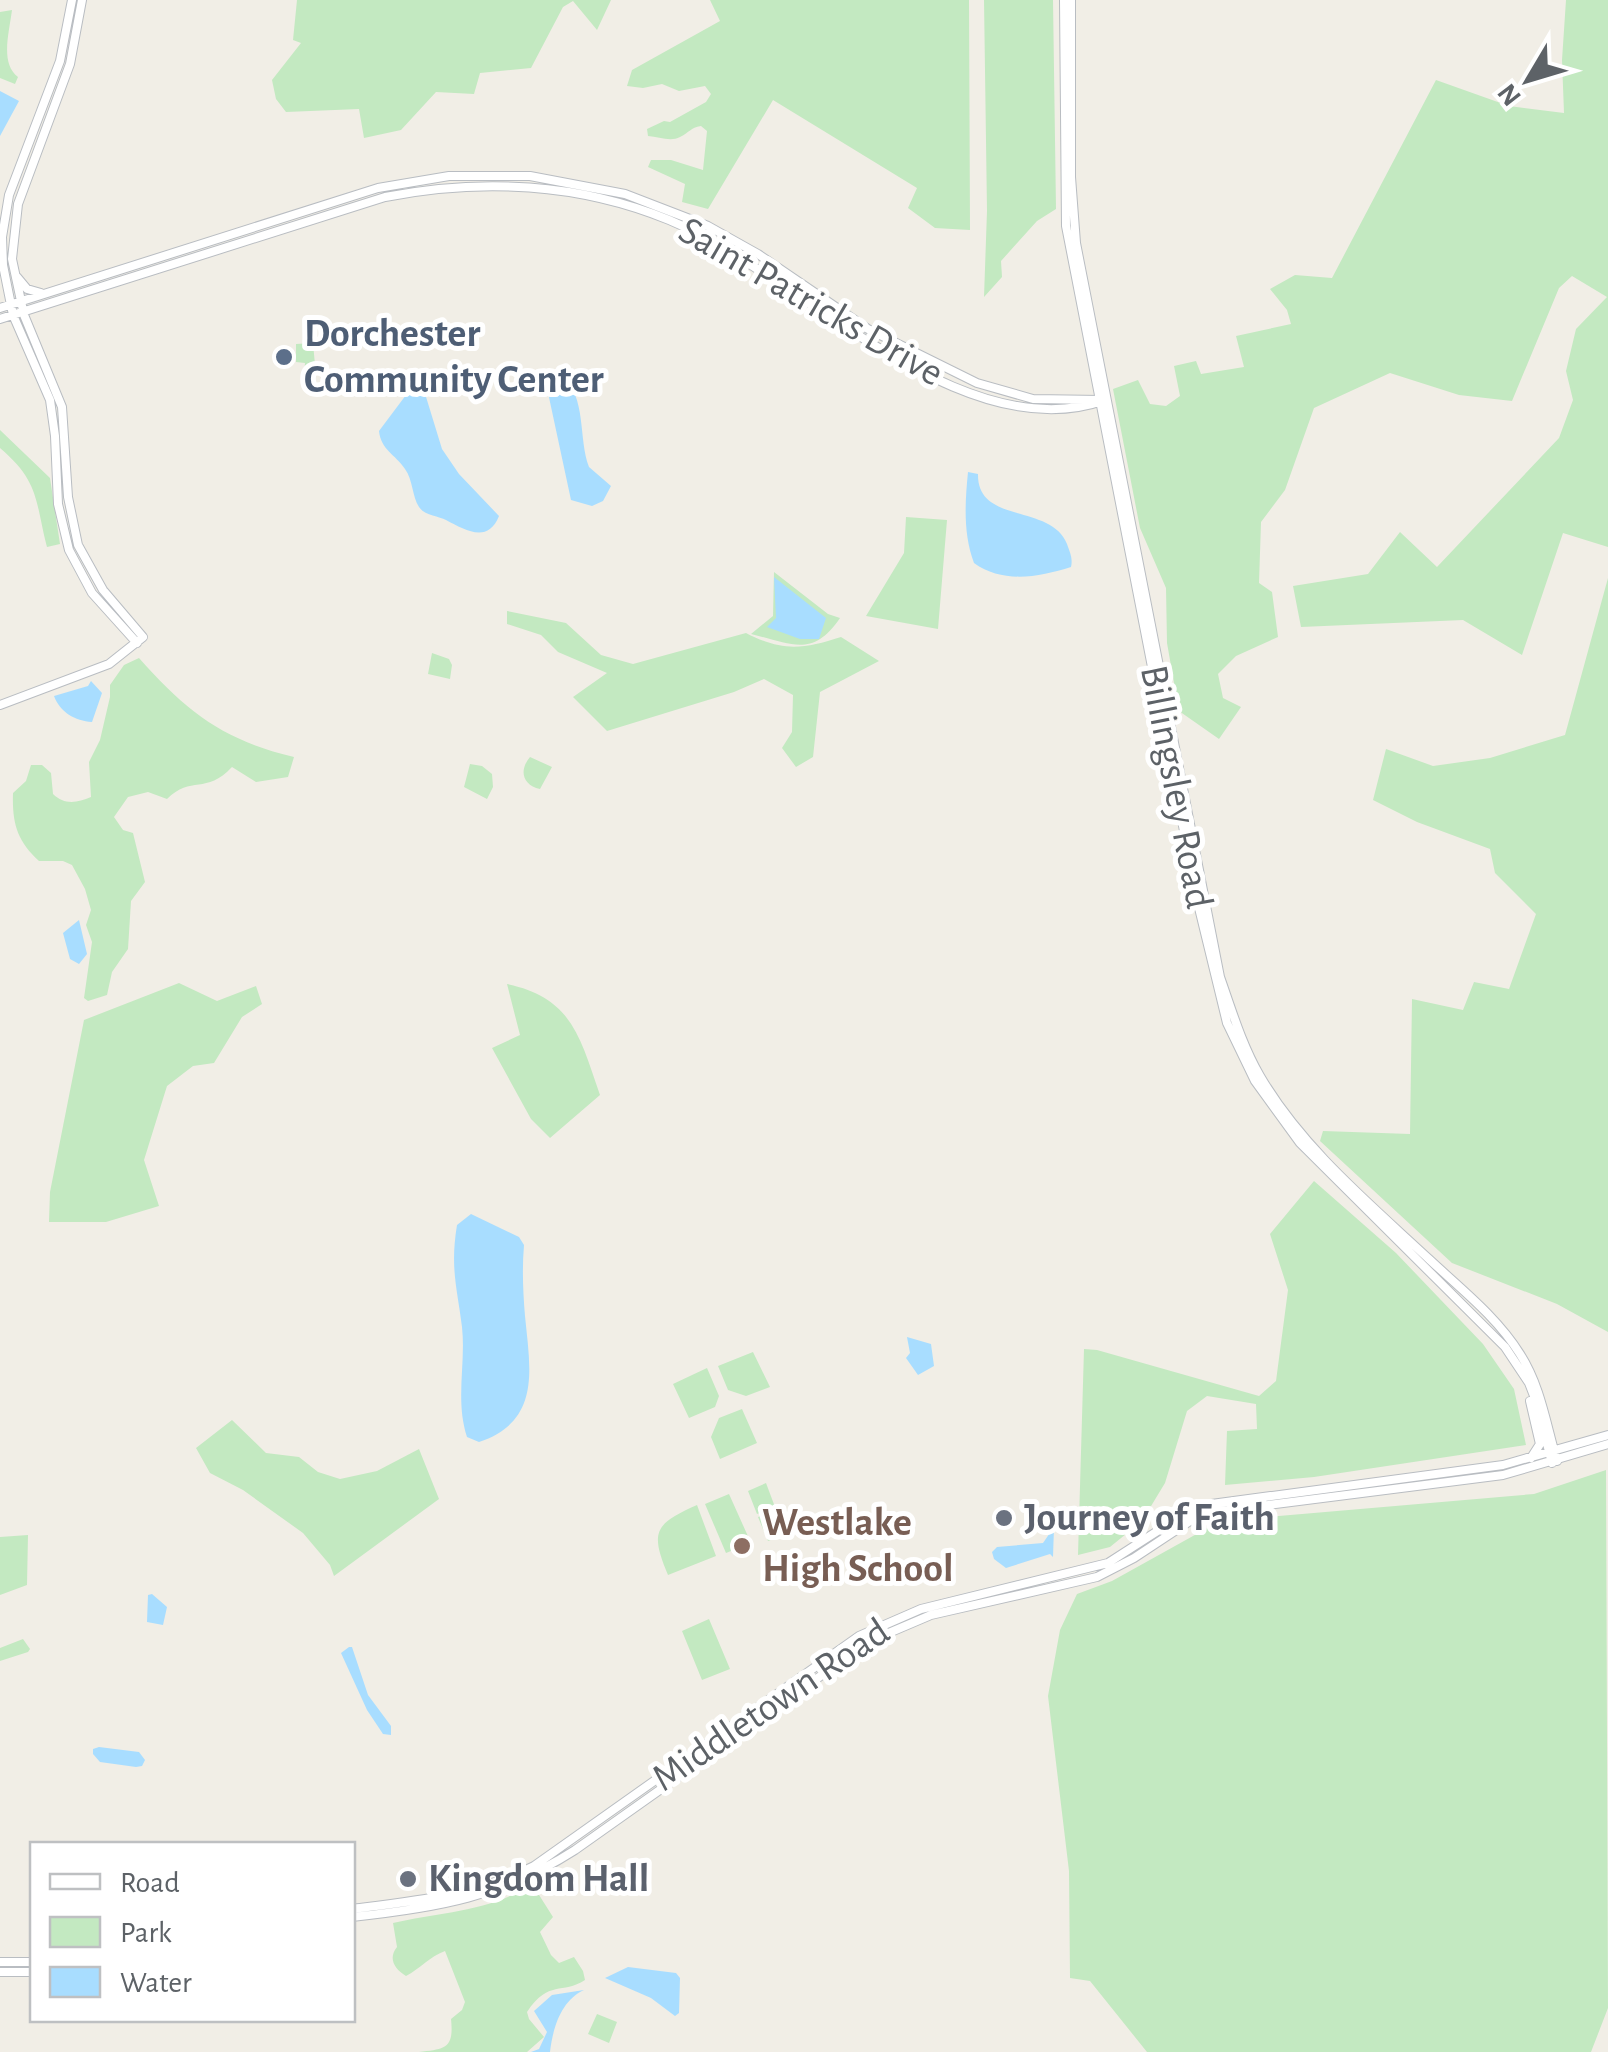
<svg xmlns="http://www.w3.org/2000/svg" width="1608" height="2052" font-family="'Alegreya Sans',sans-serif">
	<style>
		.green { fill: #c3e9c1 }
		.water { fill: #a8ddff }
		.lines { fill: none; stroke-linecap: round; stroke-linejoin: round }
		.secondary-casing { stroke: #b9bdc2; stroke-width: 10 }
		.secondary { stroke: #fff; stroke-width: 8 }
		.service-dot { fill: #5c6f8a; stroke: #fff; stroke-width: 4 }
		.worship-dot { fill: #6b7280; stroke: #fff; stroke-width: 4 }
		.education-dot { fill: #8d6e63; stroke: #fff; stroke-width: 4 }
		.labels { text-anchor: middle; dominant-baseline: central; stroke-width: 10; stroke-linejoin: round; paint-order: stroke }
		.street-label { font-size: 40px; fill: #5d6267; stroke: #fff }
		.service-label { font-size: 40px; font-weight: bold; fill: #4e5e75; stroke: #fff; text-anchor: start }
		.worship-label { font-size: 40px; font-weight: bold; fill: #5b616d; stroke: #fff; text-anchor: start }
		.education-label { font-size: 40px; font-weight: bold; fill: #785e54; stroke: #fff; text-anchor: start }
	</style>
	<rect width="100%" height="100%" fill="#f1eee6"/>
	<!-- green -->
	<path class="green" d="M297 0H611L597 30 573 1 563 7 531 68 480 73 474 94 436 92 401 130 364 138 359 109 286 112 276 99 272 80 301 43 293 40Z
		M710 0H969L970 230 935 228 908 208 917 188 773 100 708 209 682 202 685 184 648 167 651 160H671L703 170 707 131 701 126C690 128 690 132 680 137 671 142 659 137 648 136L647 129 664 121 670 122 706 102 711 94 705 86 679 91 662 84 643 88 627 86 632 70 720 21Z
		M984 0H1053L1056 209 1037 221 1001 261 1002 277 984 297 987 211Z
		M1566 0H1608V547L1563 533 1522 655 1463 620 1301 627 1293 586 1368 574 1400 532 1437 567 1559 438 1573 400 1566 371 1576 329 1607 297 1572 276 1559 288 1512 401 1459 395 1390 373 1314 408 1285 490 1261 522 1259 583 1272 592 1278 637 1236 656 1218 674 1223 698 1241 707 1219 739 1179 711 1167 643 1166 588 1140 528 1113 389 1138 380 1150 404 1166 406 1180 396 1174 366 1196 361 1201 374 1244 367 1236 336 1291 324 1287 310 1270 289 1295 275 1332 278 1436 80 1509 106 1564 113 1562 60Z
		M12 10C9 34 0 63 18 77L15 84 0 78V12Z
		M313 343 316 376 313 388 303 386 305 363 296 362V344Z
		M0 430 50 478 60 544 47 547C35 501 40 482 0 448Z
		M906 517 947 520 938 629 866 616 904 553Z
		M774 572 828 614 840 618C813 658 792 644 751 634L773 616Z
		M1608 578V1332L1557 1304 1452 1263 1320 1141 1323 1131 1410 1134 1412 999 1463 1010 1474 982 1509 989 1536 914 1495 873 1490 849 1417 822 1373 800 1386 749 1433 766 1490 758 1565 735Z
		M507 611 566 623 601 655 633 664 746 633C782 652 804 649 841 637L879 661 820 692 813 757 796 767 782 748 792 732 793 695 764 679 734 692 607 731 573 697 607 673 558 652 541 635 507 624Z
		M432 653 449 659 452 665 450 679 428 674Z
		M139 658C187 712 223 740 294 757L288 777 256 782 232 767C206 795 191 775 167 799L148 792 128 797 114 817 123 830 133 833 145 882 131 901 128 949 112 972 107 995 88 1001 84 998 92 942 86 925 91 910 85 889 72 865 63 861H39C17 841 12 823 13 793L26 781 31 765H42L51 773 53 794C64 805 77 803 91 797L89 762 100 740 110 697V685L124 665Z
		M530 757 552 767 540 789C522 785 519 770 530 757Z
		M470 764 482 766 492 774 493 787 487 799 464 787Z
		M179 983 217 1001 256 986 262 1004 242 1017 214 1063 193 1066 167 1086 144 1160 159 1206 106 1222H49L50 1192 84 1020Z
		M507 984C573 998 580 1038 600 1095L550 1138 531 1119 492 1048 520 1035Z
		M1314 1181 1396 1253 1483 1344 1514 1389 1526 1445 1314 1477 1225 1485 1227 1431 1257 1429 1256 1404 1207 1396 1187 1411 1165 1483 1142 1521 1110 1547 1078 1555 1084 1349 1097 1350 1259 1396 1276 1381 1288 1290 1270 1234Z
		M753 1352 770 1387 746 1396 728 1390 718 1366Z
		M707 1368 719 1396 715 1407 689 1418 673 1384Z
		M742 1409 757 1443 720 1459 711 1437 719 1418Z
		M232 1420 266 1453 299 1457 318 1472 340 1479 377 1471 419 1449 439 1499 334 1576 330 1565 303 1533 243 1490 210 1473 196 1448Z
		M1606 1470 1608 2008 1591 2052H1147L1090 1981 1070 1978 1069 1871 1048 1696 1060 1630 1077 1594 1112 1581 1220 1521 1534 1494Z
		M766 1483 775 1507 757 1514 748 1491Z
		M729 1494 751 1543 726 1553 705 1504Z
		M697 1505 716 1556 668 1575C650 1532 654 1524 697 1505Z
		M776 1510 786 1534 768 1541 758 1517Z
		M28 1535 27 1585 0 1595V1537Z
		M709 1619 730 1669 702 1680 682 1631Z
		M23 1639 30 1649 28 1652 0 1661V1648Z
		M528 1886 534 1887 553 1917 540 1932 551 1955 559 1963 574 1957 583 1971 585 1980C562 1995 549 1979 527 2012L529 2019 544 2037 527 2052H419C446 2049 454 2048 451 2019L462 2010 465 2002 445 1951C429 1957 421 1968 406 1976 394 1969 388 1958 397 1947L393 1923C438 1912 489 1912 528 1886Z
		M597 2014 617 2022 609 2043 588 2034Z"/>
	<!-- water -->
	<path class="water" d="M0 91 19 101 0 136Z
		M562 376C587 397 578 438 589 467L611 486 603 501 592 506 571 500 547 388 549 381Z
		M415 383 423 387 442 449 459 474 499 516C488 544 465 530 446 520 439 516 425 516 419 507 412 496 413 480 405 469 395 454 381 450 379 431Z
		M968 472 978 474C977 525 1051 503 1067 544 1070 553 1073 558 1071 567 1039 577 1003 584 974 563 963 534 965 502 968 472Z
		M774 577 826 618 819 639H800L767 627 776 618Z
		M91 681 102 693 92 722C75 721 60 712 54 696L88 686Z
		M79 920 87 954 79 964 70 959 63 933Z
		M471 1214 519 1237 524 1245C522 1268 523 1292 525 1316 530 1368 542 1421 479 1442L467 1437C455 1400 466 1364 462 1327 457 1287 450 1268 457 1225Z
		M907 1337 931 1344 934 1366 918 1375 906 1358 910 1353Z
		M1054 1527 1053 1557 1050 1554 1006 1568 994 1559 992 1552 997 1547 1043 1543Z
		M152 1594 167 1607 163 1625 147 1622 148 1595Z
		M349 1647H352L368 1695 391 1726V1735L383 1734 367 1710 341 1653Z
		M99 1747 139 1752 145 1760 142 1766 136 1767 100 1762 93 1754V1749Z
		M628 1967 676 1973 680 1978 679 2013 675 2016 651 1998 605 1978Z
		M584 1990C562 2000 553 2026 550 2052H531L539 2049 547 2032 534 2011 552 1995Z"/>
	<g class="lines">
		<defs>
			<path id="secondary" d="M72 0 60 61 9 195 2 237 3 265 13 315 50 400 55 436 58 504 69 550 92 593 137 643
				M1064 0 1066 226 1199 908 1227 1023 1255 1081 1300 1143 1505 1347 1529 1383 1536 1401 1552 1463
				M1071 0V177L1076 243 1220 977C1232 1011 1242 1045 1260 1076 1302 1148 1370 1204 1430 1260 1461 1289 1497 1317 1520 1354 1541 1387 1546 1424 1557 1461
				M17 277 27 289 41 293
				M0 308 378 188 449 176H530L625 194 708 226 758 254 868 329 977 383 1033 399 1101 400
				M0 319 385 197C481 178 579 183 669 220 795 272 962 452 1105 400
				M0 705 109 664 143 637 103 590 78 545 68 497 62 407 24 315 12 259 18 204 70 64 82 0
				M1530 1401 1540 1444 1531 1458
				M352 1909C416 1901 476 1895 534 1866L859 1636 921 1609 1108 1563 1184 1514 1204 1505 1503 1465 1608 1435
				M352 1917C437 1908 502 1897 575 1850L870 1641 931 1615 1097 1577 1134 1558 1193 1519 1213 1512 1503 1475 1608 1444
				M0 1962H32
				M0 1972H32"/>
		</defs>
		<!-- secondary casing -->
		<use href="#secondary" class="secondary-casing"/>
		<!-- secondary -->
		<use href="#secondary" class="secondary"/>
	</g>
	<!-- markers -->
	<circle class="service-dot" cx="284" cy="357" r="10"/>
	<g class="worship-dot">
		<circle cx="1004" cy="1518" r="10"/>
		<circle cx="408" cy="1879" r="10"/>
	</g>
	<circle class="education-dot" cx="742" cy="1546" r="10"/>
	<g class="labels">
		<!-- street labels -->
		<g class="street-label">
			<text transform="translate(811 302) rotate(30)">Saint Patricks Drive</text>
			<text transform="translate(1176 787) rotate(79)">Billingsley Road</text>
			<text transform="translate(771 1705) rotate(-34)">Middletown Road</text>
		</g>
		<!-- service labels -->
		<g class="service-label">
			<text x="304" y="334">Dorchester<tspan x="304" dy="46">Community Center</tspan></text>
		</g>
		<!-- worship labels -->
		<g class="worship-label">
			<text x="1024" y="1518">Journey of Faith</text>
			<text x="428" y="1879">Kingdom Hall</text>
		</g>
		<!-- education labels -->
		<g class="education-label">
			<text x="762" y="1523">Westlake<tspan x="762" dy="46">High School</tspan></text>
		</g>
	</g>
	<!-- legend -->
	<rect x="30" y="1842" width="325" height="180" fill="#ffffff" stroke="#bec0c2" stroke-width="2.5"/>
	<rect x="50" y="1874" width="50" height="15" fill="#ffffff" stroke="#bec0c2" stroke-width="2.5"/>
	<text x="120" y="1892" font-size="30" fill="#5d6267">Road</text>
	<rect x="50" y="1917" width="50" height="30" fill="#c3e9c1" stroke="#bec0c2" stroke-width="2.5"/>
	<text x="120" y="1942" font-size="30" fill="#5d6267">Park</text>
	<rect x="50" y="1967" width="50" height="30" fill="#a8ddff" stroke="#bec0c2" stroke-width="2.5"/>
	<text x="120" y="1992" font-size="30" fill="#5d6267">Water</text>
	<!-- north arrow -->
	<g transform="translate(1528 80) rotate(232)" stroke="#ffffff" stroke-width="8" paint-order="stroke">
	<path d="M0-8L18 38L0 25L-18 38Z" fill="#5d6267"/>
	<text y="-15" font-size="28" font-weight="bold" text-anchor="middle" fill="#5d6267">N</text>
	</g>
</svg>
